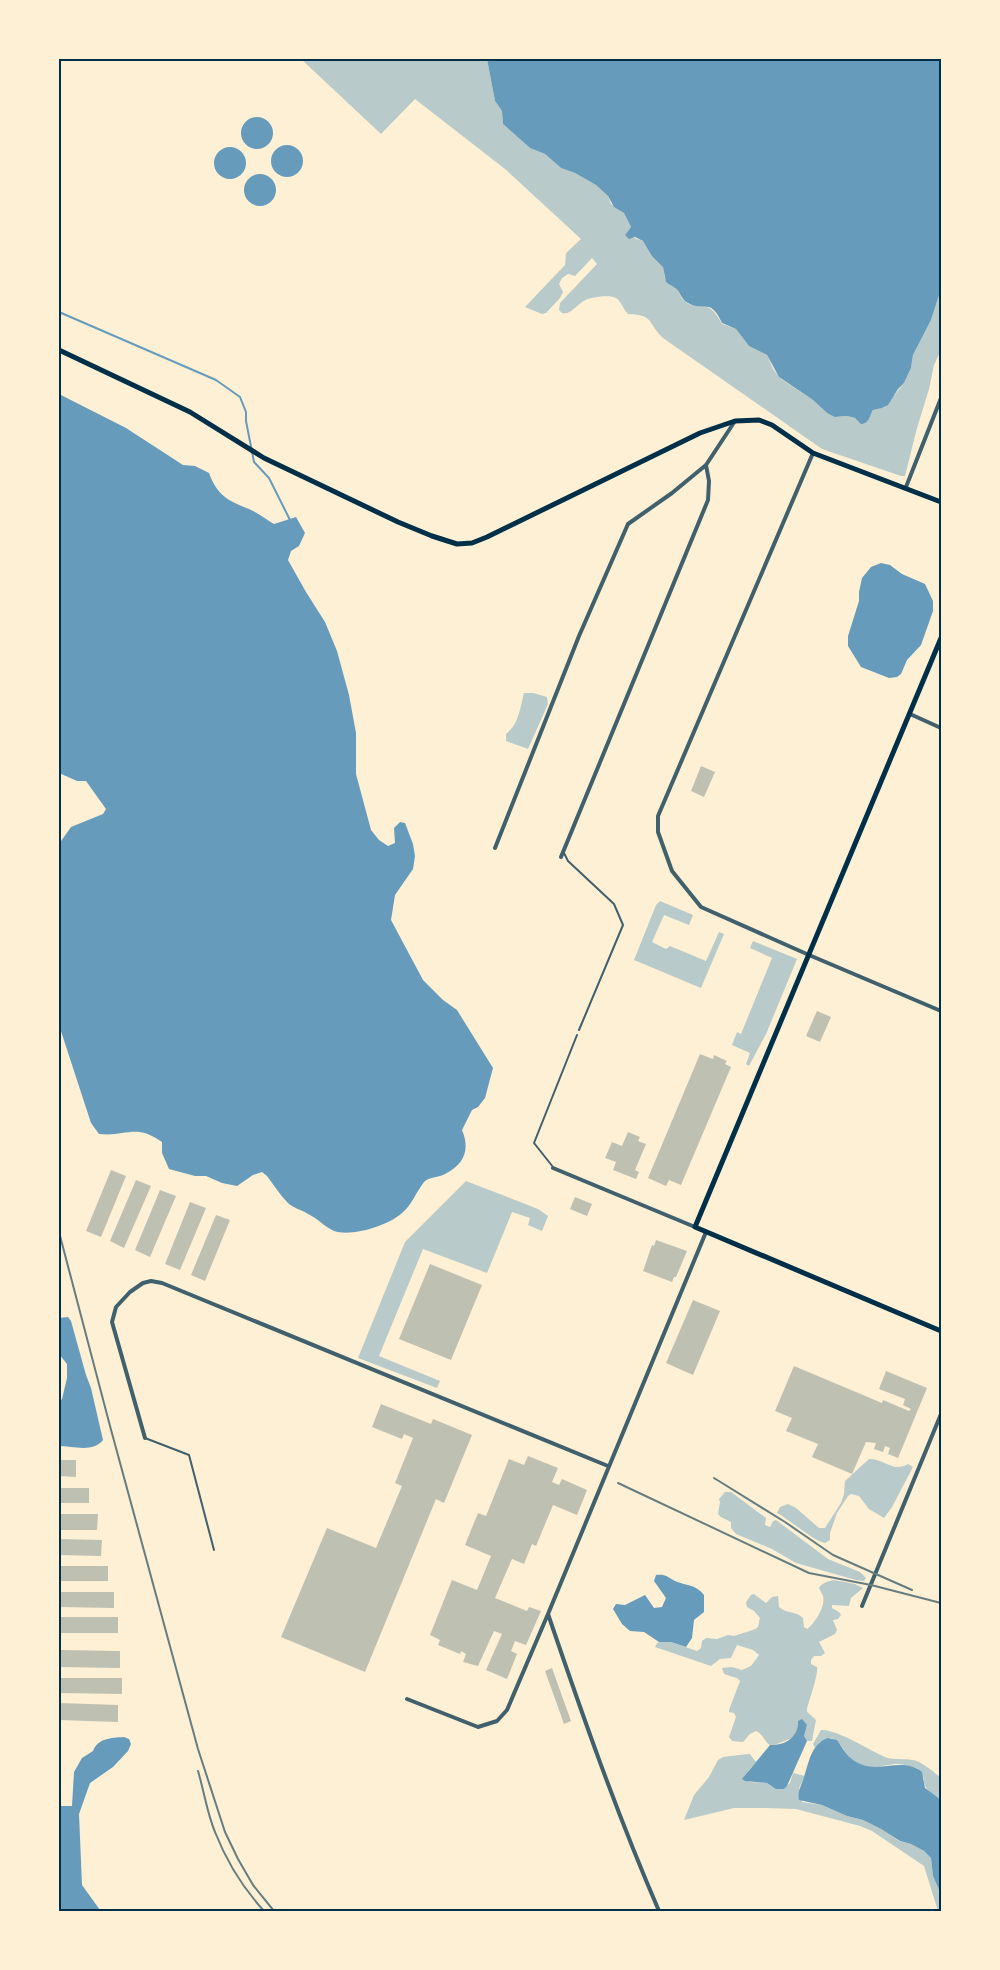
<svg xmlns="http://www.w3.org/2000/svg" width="1000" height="1970" font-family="'DejaVu Sans',sans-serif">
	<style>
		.green { fill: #b9caca }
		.water { fill: #669bbc }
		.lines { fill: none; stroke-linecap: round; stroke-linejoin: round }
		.stream { stroke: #669bbc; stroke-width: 2 }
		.building { fill: #bec0b2 }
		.service { stroke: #3f606c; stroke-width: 2 }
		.minor { stroke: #3f606c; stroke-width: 4 }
		.secondary { stroke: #003049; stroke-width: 5 }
		.rail { stroke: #657d81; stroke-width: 2 }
		.neatline { fill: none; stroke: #003049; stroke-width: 2 }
	</style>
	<rect width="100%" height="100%" fill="#fdf0d5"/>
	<!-- green -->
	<path class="green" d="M301 59H487L495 101 502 111 503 124 530 148 545 154 561 168 575 173 596 185 608 196 611 204 624 213 631 227 625 235 643 241 651 253 663 266 665 279C669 282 674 286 677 290 680 293 681 298 683 300 696 313 707 294 722 324L736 329 749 346 767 355 773 369 781 379 813 400 827 413 838 417 847 416 855 418 861 423C869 424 870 415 873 410L885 407 904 383 911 368 913 355 931 320 941 289V350L934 365 929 389 917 428 905 476H901L822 449 663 338C647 323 655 315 628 314 623 309 621 301 616 298 610 294 587 297 582 302 575 307 570 315 562 313L559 310 560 303 597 264 592 258 575 276 568 274 562 278 559 284 563 292 560 298 546 313 542 314 525 307 565 265 566 253 581 239 505 169 415 99 381 134Z
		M524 693H533L547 697 548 704 528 749 506 741V734C519 724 520 708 524 693Z
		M660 901 693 915 689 925 664 915 652 942 666 949 670 946 706 961 719 932 724 934 701 988 634 960 656 905Z
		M753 941 797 959 766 1034 749 1066 746 1064 750 1053 732 1045 737 1032 741 1034 772 958 750 948Z
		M466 1181 538 1209 548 1216 542 1231 528 1225 530 1218 512 1212 487 1273 423 1249 379 1356 440 1381 437 1388 358 1358 405 1242Z
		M869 1459C885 1459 893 1473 908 1464L913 1467 892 1507 884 1518 869 1509 859 1496 851 1494 848 1496 837 1513 830 1533V1540L825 1543C815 1542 789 1519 777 1513L780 1507 788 1504 796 1508 819 1528H825L841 1503 844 1494 845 1481Z
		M725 1492H731L766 1518 765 1525 770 1527 773 1521 776 1520 828 1559 860 1572 866 1578 864 1581 856 1580 796 1563 772 1549 736 1534 731 1528V1522L721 1517 718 1514 720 1502 719 1499Z
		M834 1580 855 1584 863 1588 851 1598 849 1606 832 1605V1608L839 1612 841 1615 838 1619 833 1620 837 1630 835 1634 819 1642 825 1653 821 1656H814L811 1660V1664L817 1667C819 1675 806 1708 807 1711 808 1714 814 1717 816 1720L812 1741H807L804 1736 807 1725 798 1724 799 1728 794 1737 772 1746C764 1743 764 1734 756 1731L750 1734 743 1742 732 1741 729 1737 736 1717 734 1713 729 1712V1710L740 1681 737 1678 724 1674 722 1668 732 1667 742 1670 751 1666 759 1655 753 1650 737 1645 731 1658 720 1659 711 1666 655 1647 657 1643 663 1641 671 1642 697 1651 701 1648 702 1641 706 1638 717 1639 728 1635 734 1636C739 1634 756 1630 758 1627 759 1624 759 1621 760 1618L754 1611 747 1607 746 1602 751 1595 754 1594 766 1603 772 1597 778 1596 779 1607C787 1614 796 1611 803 1618L804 1627 807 1629C815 1623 826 1606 823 1596 822 1593 820 1591 819 1588 822 1583 828 1581 834 1580Z
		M821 1730C837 1729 869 1750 885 1757 895 1761 909 1757 919 1762 928 1767 934 1772 941 1778V1800C932 1794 923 1790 924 1778L917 1768C910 1767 900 1763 894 1764 881 1766 872 1769 859 1764 846 1759 843 1742 831 1738L820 1742 815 1748 813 1744Z
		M747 1754H750L756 1762 748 1771 749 1782 767 1783 773 1787 783 1789 790 1783 793 1773 805 1776 799 1788 802 1802 822 1805 847 1816 863 1820 881 1829 899 1841 911 1844 924 1851 931 1858 933 1876 941 1893V1911H938L924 1866 872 1831 860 1826 796 1809 766 1808H734L684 1820 694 1795 709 1777 718 1760 723 1757Z"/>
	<!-- water -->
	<path class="water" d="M487 59H941V289L931 320 913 355 911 368 904 383 898 389 888 405 882 408 873 410C870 415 869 424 861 424L855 418 847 416 835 417 827 413 813 400 779 377 767 355 749 346 736 329 722 323C710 297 705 312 688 303 681 300 681 292 675 288 672 285 669 285 666 282L663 267 652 256 643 241 635 237 629 239 625 235 631 227 624 213 614 207 608 196 596 185 575 173 561 168 545 154 530 148 503 124 502 111 495 101Z
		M241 133a16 16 0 1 1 32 0a16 16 0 1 1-32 0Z
		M271 161a16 16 0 1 1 32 0a16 16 0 1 1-32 0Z
		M214 163a16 16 0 1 1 32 0a16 16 0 1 1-32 0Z
		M244 190a16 16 0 1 1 32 0a16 16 0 1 1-32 0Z
		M59 394 126 428 183 465 195 466 209 473C217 495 228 501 249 509 258 513 266 519 274 524L296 517 305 533 299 546 291 551 288 560 306 592 325 622 337 651 349 695 356 733V774L371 830 379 840 388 846 395 843 394 828 400 822 405 823 413 844 415 856 413 869 395 895 391 920 423 980 443 1000 457 1010 493 1068 485 1098 478 1107 472 1110 462 1130C470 1149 465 1164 445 1174 438 1178 431 1176 424 1182 416 1192 412 1205 402 1213 388 1226 351 1237 334 1231 325 1227 317 1218 308 1214 302 1210 293 1208 288 1203 280 1195 274 1185 267 1176L262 1172 253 1175 237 1186 222 1183 206 1176H195L169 1169 162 1153V1142C135 1123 127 1137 99 1134L91 1123 59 1025V844L71 827 103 814 106 809 86 781H77L59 773Z
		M881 563 890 565 902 574 925 584 933 601V611L921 645 907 660 901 674 897 677 889 678 861 667 848 646V636L859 601V592L862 578 871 567Z
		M68 1317 71 1321 86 1375 91 1388 103 1440C93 1453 73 1446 59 1446V1402L62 1399 67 1378V1364L59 1354V1318Z
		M656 1575C666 1574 667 1577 675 1581 686 1586 696 1584 704 1595V1612L694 1620 692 1638 686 1647 671 1642H659L644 1632 630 1631 622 1624 613 1609 616 1604 625 1605 645 1595 654 1608 662 1607 666 1598 654 1581Z
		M802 1719 807 1725 804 1736 807 1741 787 1786 784 1789H776L767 1783 745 1781 742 1779 770 1745C785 1746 799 1737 798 1721Z
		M124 1737 129 1739 131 1744 128 1751 113 1767 90 1783 79 1814 82 1885 100 1910 59 1911V1806H72L74 1772 82 1758 93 1751C98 1738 111 1738 124 1737Z
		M828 1738 837 1740C843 1749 848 1758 858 1763 879 1774 902 1756 922 1772L925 1788 941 1800V1894L933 1876 931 1858 924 1851 911 1844 900 1841 881 1829 863 1820 847 1816 822 1805 799 1800C797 1791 802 1785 804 1777 809 1762 811 1744 828 1738Z"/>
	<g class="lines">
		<!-- stream -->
		<path class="stream" d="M59 312 216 380 240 397 246 412V421L254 462 269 478 290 520"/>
	</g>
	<!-- building -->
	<path class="building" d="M701 766 715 772 704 797 691 791Z
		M817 1011 831 1017 820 1042 806 1036Z
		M700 1054 713 1059 714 1055 727 1061 725 1064 731 1067 681 1185 669 1180 666 1186 648 1178Z
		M628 1132 640 1137 638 1141 646 1144 635 1170 639 1172 636 1179 613 1170 616 1162 605 1158 612 1142 622 1146Z
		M111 1170 126 1176 101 1237 86 1231Z
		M136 1180 151 1186 124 1248 110 1241Z
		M160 1190 176 1196 150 1257 135 1250Z
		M575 1197 592 1204 587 1216 570 1209Z
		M190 1202 206 1208 180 1270 165 1264Z
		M216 1215 230 1220 205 1281 191 1275Z
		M656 1240 687 1251 676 1277H674L672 1282 643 1271 652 1245 654 1246Z
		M430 1264 482 1285 451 1360 399 1339Z
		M693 1300 720 1311 693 1375 666 1363Z
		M794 1366 882 1403 883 1400 909 1411 911 1409 903 1405 905 1399 879 1389 886 1371 927 1388 898 1458 888 1454 890 1448 885 1446 883 1452 874 1449 876 1443 866 1442 852 1474 812 1457 818 1444 786 1431 792 1418 775 1411Z
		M381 1404 431 1424 433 1419 472 1435 444 1503 436 1499 365 1672 281 1637 327 1528 376 1548 402 1486 395 1483 413 1438 404 1434 402 1439 372 1427Z
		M528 1456 558 1468 552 1482 559 1485 562 1479 587 1490 577 1515 553 1505 536 1546 532 1544 524 1564 512 1559 495 1598 527 1611 529 1607 541 1611 526 1645 515 1641 511 1651 517 1654 507 1679 486 1670 502 1634 494 1631 478 1666 463 1662 466 1654 461 1651 460 1654 438 1645 440 1640 430 1635 452 1580 477 1590 491 1556 465 1545 478 1513 486 1516 509 1459 524 1465Z
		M59 1460H76V1477L59 1476Z
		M59 1488H89V1503H59Z
		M59 1514H98L97 1530H59Z
		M59 1539 102 1540 101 1556 59 1555Z
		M59 1566H108V1581H59Z
		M59 1592H114V1608L59 1607Z
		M59 1617H118V1633H59Z
		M59 1650 120 1651V1668L59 1667Z
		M552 1668 571 1721 564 1724 545 1671Z
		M59 1678H122V1694L59 1693Z
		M59 1703 118 1705V1722L59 1720Z"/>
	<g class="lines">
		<!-- service -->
		<path class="service" d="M564 853 568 861 614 904 623 925 579 1030
			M553 1167 534 1143 577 1035
			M145 1438 189 1455 214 1550"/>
		<!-- minor -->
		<path class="minor" d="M813 453 658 816V832L672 871 701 907 809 955 941 1011
			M906 487 941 398
			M910 714 941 728
			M495 848 579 636 628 524 672 493 706 465 735 421
			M561 857 708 500 709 481 706 465
			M553 1168 695 1227
			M145 1438 112 1322 116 1307 130 1292 143 1283 151 1281 162 1283 608 1466
			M862 1606 941 1414
			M407 1699 478 1727 497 1721 507 1710 548 1614
			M659 1911C617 1814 582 1714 548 1614L706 1232"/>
		<!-- secondary -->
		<path class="secondary" d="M59 350 190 412 264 458 398 522 432 536 457 544 472 543 487 537 700 433 735 421 759 420 772 425 813 453 941 502
			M941 638 695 1227 941 1331"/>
		<!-- rail -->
		<path class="rail" d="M59 1232 110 1426 198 1749 225 1832 238 1859 253 1885 274 1911
			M714 1478 785 1522 833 1555 912 1590
			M618 1483 809 1573 871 1585 941 1603
			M198 1771C204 1791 207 1813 215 1832 226 1860 243 1888 264 1911"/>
	</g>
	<!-- border -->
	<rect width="1000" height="1970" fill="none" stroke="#fdf0d5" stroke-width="120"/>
	<rect x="60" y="60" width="880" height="1850" class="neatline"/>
</svg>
